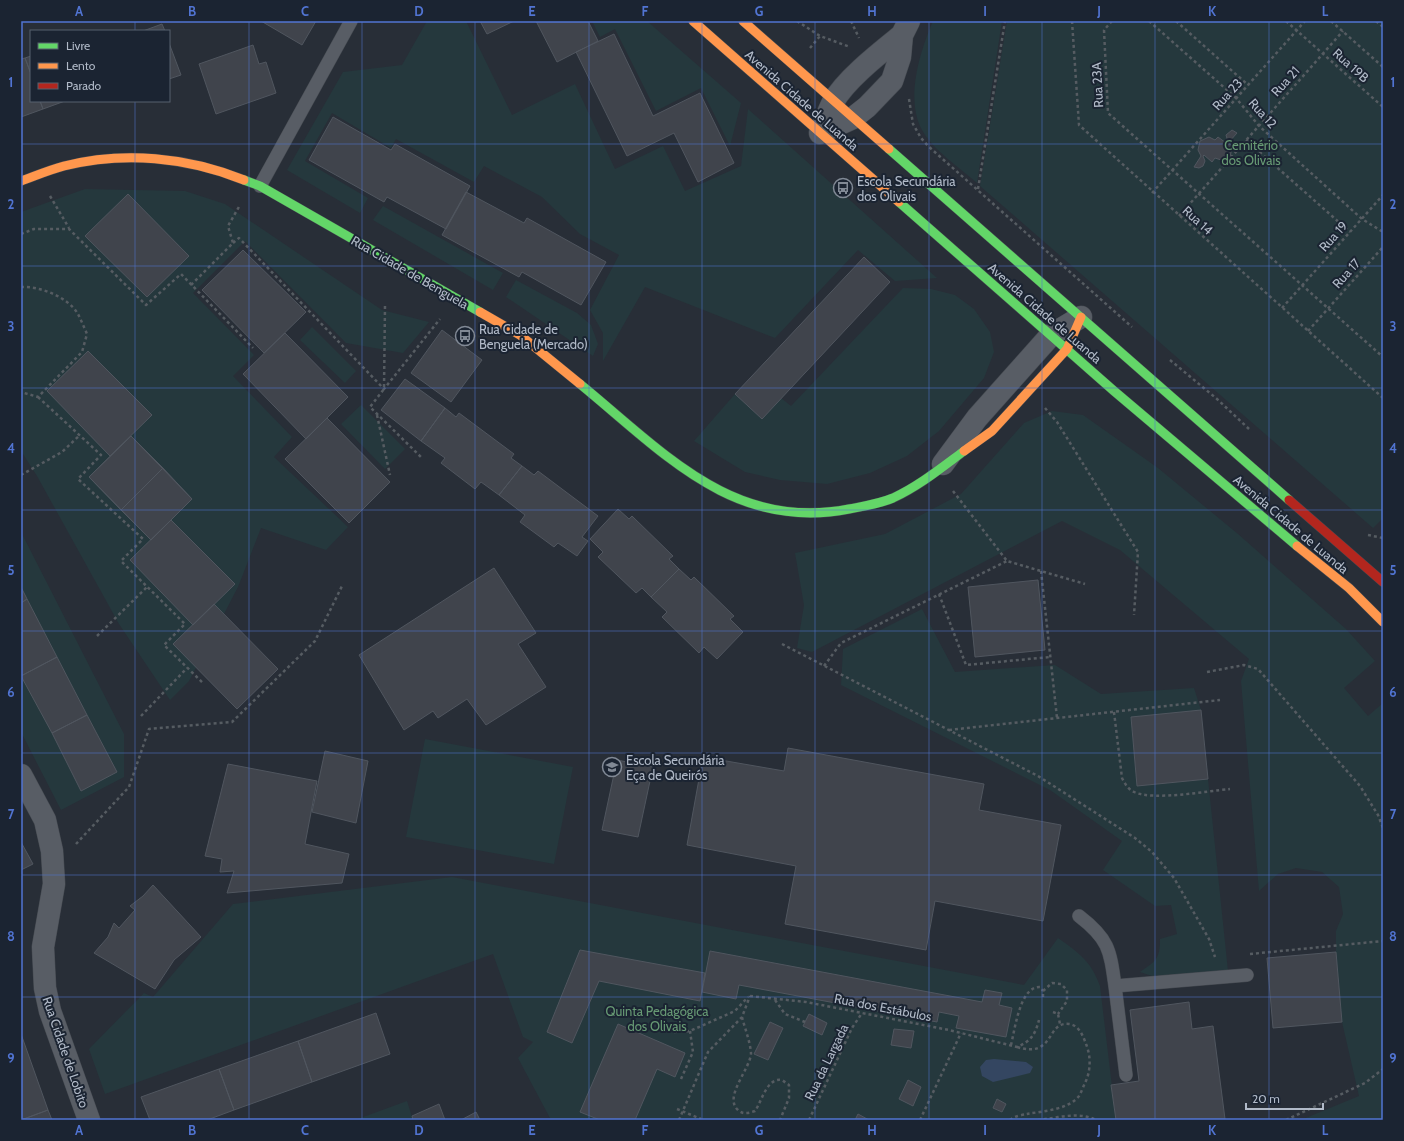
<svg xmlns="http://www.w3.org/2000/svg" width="1404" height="1141" font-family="Cabin,sans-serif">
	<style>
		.green { fill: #25383d }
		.water { fill: #344661 }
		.building { fill: #40444c; stroke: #50565f }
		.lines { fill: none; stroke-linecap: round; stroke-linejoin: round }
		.lane-casing { stroke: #444950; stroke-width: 14 }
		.street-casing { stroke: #444950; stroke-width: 23 }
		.fast-casing { stroke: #444950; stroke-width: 10 }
		.slow-casing { stroke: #444950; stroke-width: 10 }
		.jam-casing { stroke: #444950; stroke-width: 10 }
		.path { stroke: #565c62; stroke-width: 2.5; stroke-dasharray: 3 3; stroke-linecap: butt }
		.lane { stroke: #585d65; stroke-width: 13 }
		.street { stroke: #585d65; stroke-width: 22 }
		.fast { stroke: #63d668; stroke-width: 9 }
		.slow { stroke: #ff974d; stroke-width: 9 }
		.jam { stroke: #b3261e; stroke-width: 9 }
		.grid { fill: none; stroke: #5174d2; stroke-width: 1; stroke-opacity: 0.55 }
		.labels { text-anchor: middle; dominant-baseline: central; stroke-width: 4; stroke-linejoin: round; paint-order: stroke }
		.street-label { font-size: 13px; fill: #b1bac8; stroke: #1b2432 }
		.park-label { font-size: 13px; fill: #679a74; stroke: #1b2432 }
		.poi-label { font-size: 13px; fill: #b1bac8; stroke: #1b2432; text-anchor: start }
		.neatline { fill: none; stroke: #5174d2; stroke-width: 1.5 }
		.grid-label { font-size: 13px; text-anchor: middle; font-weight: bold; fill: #5174d2 }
	</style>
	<rect width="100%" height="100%" fill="#282e37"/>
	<!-- green -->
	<path class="green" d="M427 21H466L512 115 575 84 615 169 663 146 685 191 741 166 748 109 937 278 895 281 858 250 775 338 645 287 603 361V333L590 310 619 255 580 234 542 197 484 166 474 182 396 139 391 148 332 113 305 161 368 198 360 213 287 170 343 72 402 65Z
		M592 21H647L741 103 730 146 701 88 656 111 615 29 600 37Z
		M933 21H1002L977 183C959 167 934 151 922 130 905 99 920 51 933 21Z
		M1007 21H1383V518L1373 528 980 186Z
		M85 189 185 191 225 204 382 310 429 322 403 353 346 343 245 241 193 293 254 355 233 376 292 437 274 457 348 527 326 550 261 528 238 587 189 681 170 700 119 624 37 476 21 451V212Z
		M383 206 503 273 493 290 373 220Z
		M516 280 577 313 591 325 598 344 593 356 506 297Z
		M903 288 931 289 955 295 974 309 990 332 994 352 984 378 939 431 907 456 870 473 827 484 780 480 745 472 694 441 735 394 762 419 781 398 791 406Z
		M312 327 356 371 345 383 300 340Z
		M361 405 405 449 385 469 341 424Z
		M1052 411 1083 415 1158 468 1238 534 1346 629 1375 661 1344 688 1368 716 1383 703V1120H1301L1359 1096 1342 1022 1336 952V931L1343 914 1339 887 1322 872 1296 868 1278 874 1259 891 1241 681 1249 659 1120 550 1062 521 812 652 797 648 804 605 795 553 885 534 961 494 1024 423Z
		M21 532 124 734V777L61 810 21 732Z
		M922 609 955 672 1055 665 1101 694 1194 688 1201 710 1131 717 1137 786 1208 779 1228 971 1152 976 1140 972C1156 961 1160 959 1160 939L1177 934 1171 905 1155 906 1103 870 1122 841 1050 790 841 685 843 649Z
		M425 739 573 767 554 864 406 837Z
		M452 877 1024 985 1058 938C1079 953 1091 961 1100 986L1116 1120H551L518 1058 533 1042 523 1037 493 954 105 1094 89 1049 144 993 153 997 233 904Z
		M407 1101 413 1120H355Z"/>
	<!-- water -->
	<path class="water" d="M994 1059 1026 1062 1033 1067 1030 1073 993 1082 982 1076 980 1067 986 1060Z"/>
	<!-- building -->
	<path class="building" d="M261 21H316L302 45Z
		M480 21H514L487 34Z
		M536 21H588L598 41 557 62Z
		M162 24 165 31H143Z
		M614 34 653 116 700 93 734 163 698 182 674 133 627 156 576 52Z
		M169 43 181 75 169 79Z
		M253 45 259 64 266 62 276 93 216 114 199 64Z
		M31 56V74L25 58Z
		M25 58 31 74V101H40L43 109 21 117V59Z
		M40 101H65L43 109Z
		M333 117 391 150 395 144 470 186 446 229 387 197 384 202 309 160Z
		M1232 130 1237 133 1229 142 1232 148 1230 157 1224 161 1215 158 1212 162 1204 155 1203 156 1205 161 1203 166 1199 168 1194 167 1201 156 1198 150 1200 141 1209 137 1215 140 1218 137 1226 143 1228 142 1226 135Z
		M466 192 524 223 527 218 606 262 581 305 522 272 519 277 442 235Z
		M128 194 189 256 147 297 85 236Z
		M243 250 306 312 264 353 202 290Z
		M864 257 890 282 762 419 735 394Z
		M442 330 482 360 451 402 411 373Z
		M285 333 348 397 306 439 243 374Z
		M88 351 152 415 110 456 47 391Z
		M405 379 445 408 421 441 381 410Z
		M445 408 456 417 459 413 514 454 511 458 522 466 499 495 481 482 475 489 441 463 445 458 421 441Z
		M327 418 390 482 349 523 285 459Z
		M131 436 192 499 151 540 89 477Z
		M131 436 163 468 121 510 89 477Z
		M522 466 534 475 538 471 598 516 582 537 588 541 577 556 558 543 554 547 520 522 525 515 499 495Z
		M163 468 192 499 151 540 121 510Z
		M618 509 629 519 632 516 673 556 669 559 679 569 651 597 642 588 636 593 598 557 603 552 590 539Z
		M171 520 235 584 193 625 130 560Z
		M494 568 536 633 518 644 546 687 486 725 467 699 438 718 433 711 404 730 359 655Z
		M679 569 691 580 694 577 734 616 730 619 743 632 717 659 704 647 699 653 662 617 667 612 651 597Z
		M1038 580 1045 650 975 657 968 587Z
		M21 587 27 599 21 603Z
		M27 599 57 657 21 676V603Z
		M214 604 278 669 237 709 173 644Z
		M57 657 87 715 52 733 21 676Z
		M1201 710 1208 779 1137 786 1131 717Z
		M87 715 117 772 81 791 52 733Z
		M788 748 984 784 979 810 1061 825 1043 921 935 901 926 950 785 924 796 866 687 845 703 757 784 771Z
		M325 751 368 761 356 823 312 812Z
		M617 760 653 767 638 837 602 830Z
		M228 764 317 781 305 844 349 854 342 883 227 893 234 871 220 872 222 859 205 856Z
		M21 842 33 864 21 870Z
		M153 885 201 937 174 960 155 989 94 953 108 937 114 923 119 928 135 910 130 906 143 896Z
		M580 950 705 973 700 1001 599 981 572 1043 547 1032Z
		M710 951 982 1002 985 990 1002 993 999 1005 1012 1008 1006 1037 956 1028 959 1016 939 1012 937 1022 739 985 736 999 702 992Z
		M1336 952 1342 1022 1273 1028 1267 958Z
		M1189 1002 1192 1029 1213 1026 1225 1119 1116 1120 1111 1085 1139 1081 1130 1010Z
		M376 1013 390 1054 312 1082 298 1041Z
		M809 1014 827 1023 822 1035 803 1026Z
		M770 1022 783 1028 768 1060 754 1054Z
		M618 1024 685 1053 675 1077 657 1069 635 1120H600L580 1112Z
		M894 1029 914 1031 911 1048 891 1045Z
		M21 1034 48 1110 21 1120Z
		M298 1041 312 1082 234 1110 219 1069Z
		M219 1069 234 1110 207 1120H150L141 1097Z
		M908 1080 921 1087 913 1106 899 1099Z
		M997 1099 1006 1104 1002 1112 993 1108Z
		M439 1104 445 1120H413L412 1116Z
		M48 1110 52 1120H21Z
		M476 1112 480 1120H461Z
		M858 1114 869 1120H855Z"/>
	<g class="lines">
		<defs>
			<path id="lane" d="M260 186 351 21
				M1079 916C1109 939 1110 950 1115 986
				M1126 1075 1115 986 1247 975"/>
			<path id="street" d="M820 133 853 118 867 107 892 81 900 57 902 35 909 21
				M820 133C824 123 828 112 833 102 846 79 881 52 902 35
				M943 464 977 418 1051 335 1081 317
				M21 775 45 820 52 851 54 884 43 947 45 988 50 1011 89 1120"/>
			<path id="fast" d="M889 149 1289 500
				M244 180 260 186 480 312
				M899 202 1114 391 1297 546
				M580 384C662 451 733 532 849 509 864 506 879 504 893 498 919 486 941 468 964 451"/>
			<path id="slow" d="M693 21 899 202
				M743 21 889 149
				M21 181C35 176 49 170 64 166 124 151 187 157 244 180
				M480 312 520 335 580 384
				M964 451 992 431 1067 349 1081 317
				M1297 546 1349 588 1383 622"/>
			<path id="jam" d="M1289 500 1383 582"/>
		</defs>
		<!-- lane casing -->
		<use href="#lane" class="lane-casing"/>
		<!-- street casing -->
		<use href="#street" class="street-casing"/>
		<!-- fast casing -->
		<use href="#fast" class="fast-casing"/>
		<!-- slow casing -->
		<use href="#slow" class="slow-casing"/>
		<!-- jam casing -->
		<use href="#jam" class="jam-casing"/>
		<!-- path -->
		<path class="path" d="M797 21 820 36 850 47
			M851 21 859 38
			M1072 21 1079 125 1383 398
			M1112 21 1104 30 1108 113 1383 357
			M1149 21 1236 98 1259 126 1362 219 1383 232
			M1176 21 1248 85
			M1286 21 1383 107
			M1331 21 1383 67
			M1376 21 1383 27
			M810 48 820 36
			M909 99 913 124 921 138 928 146 1132 327
			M1246 140 1350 232
			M978 189 1005 21
			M1152 193 1305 21
			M50 196 69 228
			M1179 216 1343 31
			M21 234 34 229H69L146 305 181 274 253 348
			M233 243 239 238 384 389 440 319
			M191 285 233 243 228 226 240 205
			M21 287C40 286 68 297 78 314 81 320 84 327 87 334L82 352 38 397 21 392
			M385 306 384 389 370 407 422 458
			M1282 308 1383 195
			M1308 331 1383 247
			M1170 360 1217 399 1249 429
			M38 397 101 455 78 479 143 539 121 561 185 624 164 645 204 684
			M1045 408 1057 422 1138 552 1134 615
			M377 415 390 475
			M21 475 62 452 80 435
			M953 491 1007 561 1085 584
			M1368 535 1383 538
			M1041 571 1057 718
			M939 594 966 665 1050 657
			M97 636 147 587
			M782 644 1038 776 1135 838 1152 852 1174 878 1209 939 1215 957
			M824 666 841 643 1007 561
			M1207 672 1244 665 1258 669 1360 786 1378 815 1383 828
			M1114 712 1122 778C1125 784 1128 789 1134 792 1153 801 1208 791 1230 789
			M141 716 187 668
			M949 730 1220 700
			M76 844 129 787 149 729 232 722 315 641 342 586
			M1250 954 1383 941
			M750 996 806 1002 862 1013 949 1030 1017 1047C1031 1041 1035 1035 1039 1020
			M1043 997V991L1052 983 1061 984 1067 990V1001L1058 1014
			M775 1000 785 1014 805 1022
			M1053 1012 1058 1014 1060 1024
			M742 1017C745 1029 750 1041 751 1053 751 1068 723 1097 738 1110 743 1115 749 1113 755 1111 762 1101 767 1077 782 1080L789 1085V1098L780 1120
			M674 1032 690 1031 735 1011 748 997
			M1011 1045C1015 1029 1020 986 1040 987L1043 991
			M681 1079 693 1052 690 1031
			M677 1109 701 1119
			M679 1120 708 1052 742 1017 750 996
			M809 1120 852 1028 862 1013
			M920 1120 961 1033
			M1010 1120C1014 1116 1022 1115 1027 1114 1043 1111 1068 1110 1079 1096 1081 1093 1083 1087 1085 1083 1091 1071 1091 1056 1086 1044 1083 1036 1079 1025 1069 1024 1046 1021 1055 1059 1017 1047
			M1038 1120C1057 1118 1079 1111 1096 1120
			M1286 1120 1365 1083 1383 1069"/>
		<!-- lane -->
		<use href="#lane" class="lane"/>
		<!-- street -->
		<use href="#street" class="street"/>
		<!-- fast -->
		<use href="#fast" class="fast"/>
		<!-- slow -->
		<use href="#slow" class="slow"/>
		<!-- jam -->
		<use href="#jam" class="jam"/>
	</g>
	<!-- grid -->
	<path class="grid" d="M135 21V31M249 21V1120M362 21V1120M475 21V1120M589 21V1120M702 21V1120M815 21V1120M929 21V1120M1042 21V1120M1155 21V1120M1269 21V1120M135 101V1120M21 144H1383M21 266H1383M21 388H1383M21 510H1383M21 631H1383M21 753H1383M21 875H1383M21 997H1383"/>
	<!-- icons -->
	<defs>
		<symbol id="bus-ring" viewBox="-11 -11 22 22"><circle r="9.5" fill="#1b2432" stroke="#818995" stroke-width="1.5"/><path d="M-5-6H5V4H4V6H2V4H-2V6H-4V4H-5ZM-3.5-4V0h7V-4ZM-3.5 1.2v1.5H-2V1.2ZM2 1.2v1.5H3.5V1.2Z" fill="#818995"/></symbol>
		<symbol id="school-ring" viewBox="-11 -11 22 22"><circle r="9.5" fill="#1b2432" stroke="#818995" stroke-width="1.5"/><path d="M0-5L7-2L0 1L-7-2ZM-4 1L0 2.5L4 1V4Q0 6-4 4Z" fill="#818995"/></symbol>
	</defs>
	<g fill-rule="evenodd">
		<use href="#bus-ring" x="832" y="177" width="22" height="22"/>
		<use href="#bus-ring" x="454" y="325" width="22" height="22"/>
		<use href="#school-ring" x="601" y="756" width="22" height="22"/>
	</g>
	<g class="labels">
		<!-- street labels -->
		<g class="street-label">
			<text transform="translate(1351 65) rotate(42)">Rua 19B</text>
			<text transform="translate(1285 81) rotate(-48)">Rua 21</text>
			<text transform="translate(1097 85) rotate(-93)">Rua 23A</text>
			<text transform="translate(1227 94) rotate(-48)">Rua 23</text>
			<text transform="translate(802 100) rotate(41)">Avenida Cidade de Luanda</text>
			<text transform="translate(1263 113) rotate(48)">Rua 12</text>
			<text transform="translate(1198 220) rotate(42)">Rua 14</text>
			<text transform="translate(1333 236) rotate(-48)">Rua 19</text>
			<text transform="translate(410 272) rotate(30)">Rua Cidade de Benguela</text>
			<text transform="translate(1346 273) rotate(-48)">Rua 17</text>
			<text transform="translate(1045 313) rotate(41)">Avenida Cidade de Luanda</text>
			<text transform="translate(1291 524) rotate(40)">Avenida Cidade de Luanda</text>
			<text transform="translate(883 1007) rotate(11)">Rua dos Estábulos</text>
			<text transform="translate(66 1052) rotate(71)">Rua Cidade de Lobito</text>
			<text transform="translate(826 1062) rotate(-64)">Rua da Largada</text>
		</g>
		<!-- park labels -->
		<g class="park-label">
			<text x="1251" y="145">Cemitério<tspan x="1251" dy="15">dos Olivais</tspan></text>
			<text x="657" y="1011">Quinta Pedagógica<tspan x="657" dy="15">dos Olivais</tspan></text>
		</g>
		<!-- poi labels -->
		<g class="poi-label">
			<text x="857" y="181">Escola Secundária<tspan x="857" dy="15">dos Olivais</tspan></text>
			<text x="479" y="329">Rua Cidade de<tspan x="479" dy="15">Benguela (Mercado)</tspan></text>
			<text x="626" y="760">Escola Secundária<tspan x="626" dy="15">Eça de Queirós</tspan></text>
		</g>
	</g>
	<!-- border -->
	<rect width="1404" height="1141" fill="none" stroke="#1b2432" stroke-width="44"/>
	<!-- legend -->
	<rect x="30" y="30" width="140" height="72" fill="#1b2432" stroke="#57606e"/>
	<rect x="38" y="43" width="20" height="6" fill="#63d668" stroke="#57606e"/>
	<text x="66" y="50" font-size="12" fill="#b1bac8">Livre</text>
	<rect x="38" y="63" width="20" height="6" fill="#ff974d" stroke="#57606e"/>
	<text x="66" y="70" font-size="12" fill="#b1bac8">Lento</text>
	<rect x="38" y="83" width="20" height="6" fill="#b3261e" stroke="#57606e"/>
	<text x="66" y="90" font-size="12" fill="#b1bac8">Parado</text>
	<!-- scale -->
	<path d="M1246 1103v6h77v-6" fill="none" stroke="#b1bac8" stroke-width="2"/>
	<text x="1252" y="1103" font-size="12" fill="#b1bac8" stroke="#1b2432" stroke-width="3" paint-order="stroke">20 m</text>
	<rect x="22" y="22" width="1360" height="1097" class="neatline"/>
	<g class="grid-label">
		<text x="79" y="16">A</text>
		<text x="192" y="16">B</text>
		<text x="305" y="16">C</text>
		<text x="419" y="16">D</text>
		<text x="532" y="16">E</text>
		<text x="645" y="16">F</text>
		<text x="759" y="16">G</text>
		<text x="872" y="16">H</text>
		<text x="985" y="16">I</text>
		<text x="1099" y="16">J</text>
		<text x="1212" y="16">K</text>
		<text x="1325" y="16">L</text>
		<text x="11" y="87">1</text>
		<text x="1393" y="87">1</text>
		<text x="11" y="209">2</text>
		<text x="1393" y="209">2</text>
		<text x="11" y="331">3</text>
		<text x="1393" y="331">3</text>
		<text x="11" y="453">4</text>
		<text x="1393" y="453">4</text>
		<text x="11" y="575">5</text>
		<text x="1393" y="575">5</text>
		<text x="11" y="697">6</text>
		<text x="1393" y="697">6</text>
		<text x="11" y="819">7</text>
		<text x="1393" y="819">7</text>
		<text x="11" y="941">8</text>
		<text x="1393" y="941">8</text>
		<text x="11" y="1063">9</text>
		<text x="1393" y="1063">9</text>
		<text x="79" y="1135">A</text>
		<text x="192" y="1135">B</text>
		<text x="305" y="1135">C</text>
		<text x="419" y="1135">D</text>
		<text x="532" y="1135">E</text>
		<text x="645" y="1135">F</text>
		<text x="759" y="1135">G</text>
		<text x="872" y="1135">H</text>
		<text x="985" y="1135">I</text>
		<text x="1099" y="1135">J</text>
		<text x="1212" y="1135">K</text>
		<text x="1325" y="1135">L</text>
	</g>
</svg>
